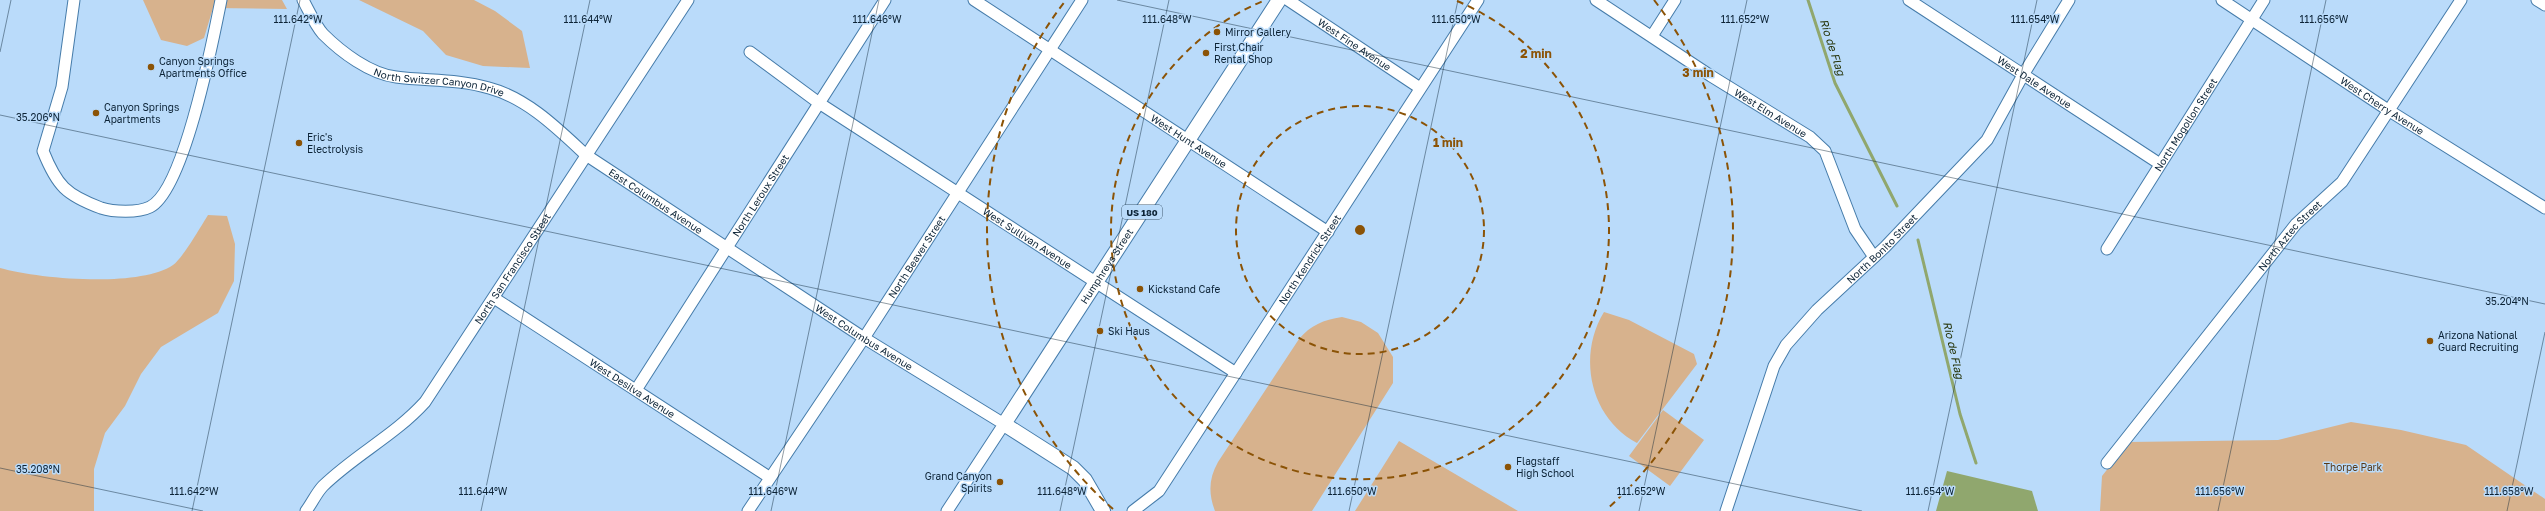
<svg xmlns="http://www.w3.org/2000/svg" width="2545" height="511" font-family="'Golos Text',sans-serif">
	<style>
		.green { fill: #d7b28d }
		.water { fill: #90a76e }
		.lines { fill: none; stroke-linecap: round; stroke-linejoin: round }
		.stream { stroke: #90a76e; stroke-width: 3 }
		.minor-casing { stroke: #467caa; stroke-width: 13 }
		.major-casing { stroke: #467caa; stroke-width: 16 }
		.minor { stroke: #fff; stroke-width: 11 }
		.major { stroke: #fff; stroke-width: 14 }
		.ticks { fill: none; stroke: #0c2336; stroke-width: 1; stroke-opacity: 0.45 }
		.ring { fill: none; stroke: #8b5306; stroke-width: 2; stroke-dasharray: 7 5 }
		.poi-dot { fill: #8b5306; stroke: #badbfa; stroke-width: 1.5 }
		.labels { text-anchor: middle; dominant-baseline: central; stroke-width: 3; stroke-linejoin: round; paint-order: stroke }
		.shield { fill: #badbfa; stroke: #405a71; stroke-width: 1 }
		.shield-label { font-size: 9px; font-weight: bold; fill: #0c2336 }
		.poi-label { font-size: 10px; fill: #0c2336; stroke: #badbfa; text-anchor: start }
		.street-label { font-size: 10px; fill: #0c2336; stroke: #badbfa }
		.park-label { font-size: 10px; fill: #583814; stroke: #badbfa }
		.water-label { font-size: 11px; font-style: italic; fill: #263409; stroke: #badbfa }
		.ticks-label { font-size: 10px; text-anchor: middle; fill: #0c2336; stroke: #badbfa; stroke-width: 3; stroke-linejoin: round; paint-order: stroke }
		.centre { fill: #8b5306; stroke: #badbfa; stroke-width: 2 }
		.ring-label { font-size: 12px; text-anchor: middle; font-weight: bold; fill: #8b5306; stroke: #badbfa; stroke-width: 3; stroke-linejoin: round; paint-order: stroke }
	</style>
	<rect width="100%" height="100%" fill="#badbfa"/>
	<!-- green -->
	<path class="green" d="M143 0H282L287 9 213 8 204 38 187 46 161 40Z
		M359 0H474L495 11 522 31 530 68 483 66 446 55 423 31Z
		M208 215 227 216 235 244 234 281 218 313 161 347 141 374 125 406 105 433 94 469V511H0V268C39 279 139 288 173 265 183 258 201 226 208 215Z
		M1604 312 1629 320 1694 354 1697 364 1637 443C1590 418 1577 356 1604 312Z
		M1342 317 1361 322 1378 333 1393 357V383L1312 511H1215C1208 493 1209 478 1218 462L1299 339C1311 325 1323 320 1342 317Z
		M1663 410 1704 440 1670 486 1629 456Z
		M2351 422 2401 430 2466 445 2545 499V511H2100L2102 476 2129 442 2278 440Z
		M1399 441 1518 511H1355Z"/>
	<!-- water -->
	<path class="water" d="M1947 471 2032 491 2038 511H1936Z"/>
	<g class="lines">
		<!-- stream -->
		<path class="stream" d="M1808 0 1835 83 1897 206
			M1918 240 1960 414 1976 463"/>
		<defs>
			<g id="minor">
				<path d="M74 0 62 87 43 151C57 186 66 195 101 208 113 212 138 213 150 207 184 190 213 40 221 0"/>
				<path id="s1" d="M303 0C309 11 315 25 323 34 341 52 370 74 396 77 427 81 458 79 489 88 527 98 558 129 586 155L864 338 1004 424 947 511"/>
				<path id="s2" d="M974 0 1328 232"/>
				<path id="s3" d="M1288 0 1420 88"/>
				<path id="s4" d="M1596 0 1711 76 1810 137 1825 151 1855 229 1874 257"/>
				<path id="s5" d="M1909 0 2160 164"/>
				<path id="s6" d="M2222 0 2388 110 2545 208"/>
				<path d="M2537 0 2545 5"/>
				<path d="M1652 36 1675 0"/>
				<path id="s7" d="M750 52 819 103 1236 373"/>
				<path id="s8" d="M2107 249 2264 0"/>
				<path id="s9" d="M494 298 769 477"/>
				<path id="s10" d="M636 390 885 0"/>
				<path id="s11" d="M2107 463 2296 224 2342 182 2461 0"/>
				<path id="s12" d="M306 511C312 503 317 492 323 486 356 454 394 436 425 402L688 0"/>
				<path id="s13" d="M748 511 864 338 1082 0"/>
				<path id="s14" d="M1133 511 1159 491 1478 0"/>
				<path id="s15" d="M1726 511 1774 366 1786 345 1817 310 1885 247 1987 140 2023 75 2069 0"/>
			</g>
			<g id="major">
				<path id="s16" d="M1103 511 1085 480 1073 468 1004 424 1279 0"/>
			</g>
		</defs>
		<!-- minor casing -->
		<use href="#minor" class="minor-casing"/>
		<!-- major casing -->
		<use href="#major" class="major-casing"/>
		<!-- minor -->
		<use href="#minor" class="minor"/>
		<!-- major -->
		<use href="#major" class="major"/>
	</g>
	<!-- ticks -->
	<path class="ticks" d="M1117 0 2545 304M0 52 11 0M0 115 1862 511M0 468 203 511M192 511 300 0M481 511 590 0M771 511 879 0M1060 511 1169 0M1349 511 1458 0M1639 511 1747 0M1928 511 2037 0M2218 511 2326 0M2507 511 2545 332"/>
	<!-- distance rings -->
	<g class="ring">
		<circle cx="1360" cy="230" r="124"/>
		<path d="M1457 1A249 249 0 1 1 1263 1"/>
		<path d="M1113 509A373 373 0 0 1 1066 0M1654 0A373 373 0 0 1 1607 509"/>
	</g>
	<!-- markers -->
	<g class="poi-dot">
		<circle cx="1217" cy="32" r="4"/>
		<circle cx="1206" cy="53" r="4"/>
		<circle cx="151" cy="67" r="4"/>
		<circle cx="96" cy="113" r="4"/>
		<circle cx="299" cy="143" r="4"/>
		<circle cx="1140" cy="289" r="4"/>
		<circle cx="1100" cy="331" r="4"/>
		<circle cx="2430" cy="341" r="4"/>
		<circle cx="1508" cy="467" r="4"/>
		<circle cx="1000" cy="482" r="4"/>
	</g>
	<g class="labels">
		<!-- shield labels -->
		<rect class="shield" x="1122" y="205" width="40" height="14" rx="3"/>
		<g class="shield-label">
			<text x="1142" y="212">US 180</text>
		</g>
		<!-- poi labels -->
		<g class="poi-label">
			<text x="1225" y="32">Mirror Gallery</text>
			<text x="1214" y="47">First Chair<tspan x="1214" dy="12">Rental Shop</tspan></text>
			<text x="159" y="61">Canyon Springs<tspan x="159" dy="12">Apartments Office</tspan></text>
			<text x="104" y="107">Canyon Springs<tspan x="104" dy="12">Apartments</tspan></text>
			<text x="307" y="137">Eric's<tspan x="307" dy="12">Electrolysis</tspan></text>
			<text x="1148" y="289">Kickstand Cafe</text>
			<text x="1108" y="331">Ski Haus</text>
			<text x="2438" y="335">Arizona National<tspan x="2438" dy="12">Guard Recruiting</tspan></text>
			<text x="1516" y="461">Flagstaff<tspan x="1516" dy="12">High School</tspan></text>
			<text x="992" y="476" text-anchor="end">Grand Canyon<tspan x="992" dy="12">Spirits</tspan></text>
		</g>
		<!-- street labels -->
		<g class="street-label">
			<text stroke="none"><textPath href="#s3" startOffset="80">West Fine Avenue</textPath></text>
			<text stroke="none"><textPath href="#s1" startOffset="169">North Switzer Canyon Drive</textPath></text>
			<text stroke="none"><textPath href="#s5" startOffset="150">West Dale Avenue</textPath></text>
			<text stroke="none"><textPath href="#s6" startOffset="192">West Cherry Avenue</textPath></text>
			<text stroke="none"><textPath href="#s4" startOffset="208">West Elm Avenue</textPath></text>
			<text stroke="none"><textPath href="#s8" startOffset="147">North Mogollon Street</textPath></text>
			<text stroke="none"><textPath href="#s2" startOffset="257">West Hunt Avenue</textPath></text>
			<text stroke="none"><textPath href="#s10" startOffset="231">North Leroux Street</textPath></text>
			<text stroke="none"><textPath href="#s1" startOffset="422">East Columbus Avenue</textPath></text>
			<text stroke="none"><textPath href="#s11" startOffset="292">North Aztec Street</textPath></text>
			<text stroke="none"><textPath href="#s7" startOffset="334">West Sullivan Avenue</textPath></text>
			<text stroke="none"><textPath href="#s15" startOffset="313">North Bonito Street</textPath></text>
			<text stroke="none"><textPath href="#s13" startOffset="305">North Beaver Street</textPath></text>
			<text stroke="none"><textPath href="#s14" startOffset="309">North Kendrick Street</textPath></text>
			<text stroke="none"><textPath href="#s16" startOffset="323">Humphreys Street</textPath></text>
			<text stroke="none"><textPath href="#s12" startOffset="322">North San Francisco Street</textPath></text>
			<text stroke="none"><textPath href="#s1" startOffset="671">West Columbus Avenue</textPath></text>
			<text stroke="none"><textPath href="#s9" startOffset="165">West Desilva Avenue</textPath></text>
		</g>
		<!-- park labels -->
		<g class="park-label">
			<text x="2353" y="467">Thorpe Park</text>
		</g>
		<!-- water labels -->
		<g class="water-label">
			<text transform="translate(1833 47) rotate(72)">Rio de Flag</text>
			<text transform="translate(1954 350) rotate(77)">Rio de Flag</text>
		</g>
	</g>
	<g class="ticks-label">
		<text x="298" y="23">111.642°W</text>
		<text x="588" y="23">111.644°W</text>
		<text x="877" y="23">111.646°W</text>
		<text x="1167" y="23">111.648°W</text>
		<text x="1456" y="23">111.650°W</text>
		<text x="1745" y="23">111.652°W</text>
		<text x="2035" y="23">111.654°W</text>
		<text x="2324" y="23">111.656°W</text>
		<text x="38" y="121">35.206°N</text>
		<text x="2507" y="305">35.204°N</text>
		<text x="38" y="473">35.208°N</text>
		<text x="194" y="495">111.642°W</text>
		<text x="483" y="495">111.644°W</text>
		<text x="773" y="495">111.646°W</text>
		<text x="1062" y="495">111.648°W</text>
		<text x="1352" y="495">111.650°W</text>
		<text x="1641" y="495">111.652°W</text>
		<text x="1930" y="495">111.654°W</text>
		<text x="2220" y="495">111.656°W</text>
		<text x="2509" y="495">111.658°W</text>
	</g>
	<circle cx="1360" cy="230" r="6" class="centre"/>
	<g class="ring-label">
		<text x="1536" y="58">2 min</text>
		<text x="1698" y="77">3 min</text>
		<text x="1448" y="147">1 min</text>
	</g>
</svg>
